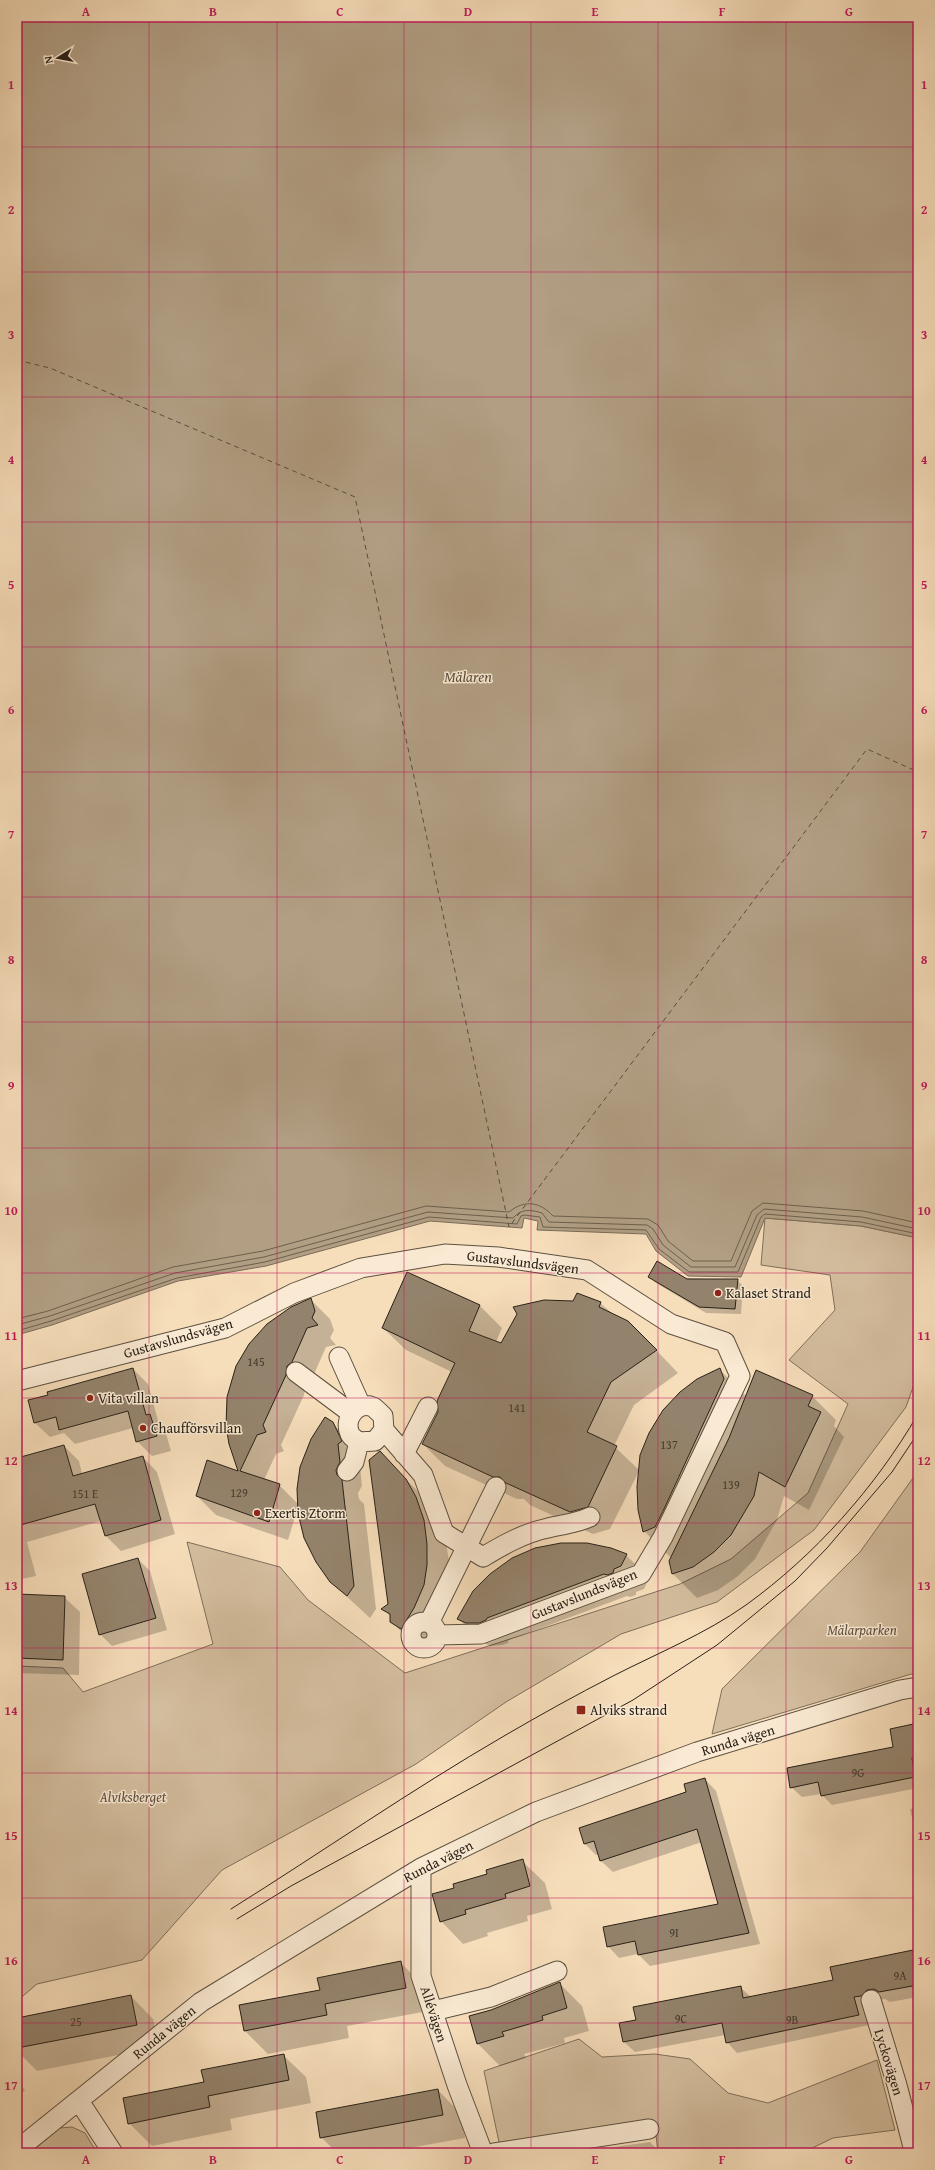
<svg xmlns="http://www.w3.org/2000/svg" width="935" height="2170" font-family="'Gentium Book Plus',serif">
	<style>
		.green { fill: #d4be9f; stroke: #7e705b }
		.water { fill: #b19e83; stroke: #7b6c58 }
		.shadow { fill: #0003 }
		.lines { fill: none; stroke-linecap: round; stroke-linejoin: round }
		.shore { stroke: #6d604d; stroke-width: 1 }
		.ferry { stroke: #594d3d; stroke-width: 1; stroke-dasharray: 5 4; stroke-linecap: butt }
		.building { fill: #94836c; stroke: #292117 }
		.minor-casing { stroke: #5c5040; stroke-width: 21 }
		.minor { stroke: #faead3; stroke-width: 19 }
		.tram { stroke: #292117; stroke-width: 1 }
		.grid { fill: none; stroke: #c2185b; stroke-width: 1; stroke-opacity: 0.55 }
		.poi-dot { fill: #8f2418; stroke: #faead3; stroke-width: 1.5 }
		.labels { text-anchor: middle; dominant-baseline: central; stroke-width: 3; stroke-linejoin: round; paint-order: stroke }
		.number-label { font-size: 12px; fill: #443a2c }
		.street-label { font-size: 14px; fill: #292117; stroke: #faead3 }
		.poi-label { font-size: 14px; fill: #292117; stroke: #faead3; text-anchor: start }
		.park-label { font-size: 14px; font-style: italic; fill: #5c5040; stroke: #faead3 }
		.water-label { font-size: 15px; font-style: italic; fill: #594d3d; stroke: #faead3 }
		.neatline { fill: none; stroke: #c2185b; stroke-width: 1.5 }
		.grid-label { font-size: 13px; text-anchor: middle; font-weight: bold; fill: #c2185b }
	</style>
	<rect width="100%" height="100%" fill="#f7debb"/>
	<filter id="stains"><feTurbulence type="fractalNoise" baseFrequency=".005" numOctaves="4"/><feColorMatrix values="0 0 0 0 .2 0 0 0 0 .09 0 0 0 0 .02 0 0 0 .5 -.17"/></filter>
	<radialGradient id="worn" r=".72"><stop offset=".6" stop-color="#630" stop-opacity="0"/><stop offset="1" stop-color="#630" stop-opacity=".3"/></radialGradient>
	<!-- green -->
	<path class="green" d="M765 1218 861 1226 918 1238V1373L906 1407 814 1530 717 1602 621 1634 506 1702 416 1764 222 1870 142 1960 37 1984 17 2001V1666L63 1668 83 1692 213 1644 187 1542 280 1567 308 1600 405 1673 680 1584 731 1559 808 1493 848 1404 789 1360 835 1310 830 1275 761 1265Z
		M918 1471V1672L712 1734 722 1689 860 1552Z
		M579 2039 602 2057 655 2054 690 2059 728 2093 768 2103 877 2060 895 2130 833 2138 808 2150 807 2153H658L655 2126 500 2147 484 2071Z
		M72 2127 85 2133 97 2153H30L59 2128Z"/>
	<!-- water -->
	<path class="water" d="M17 17H918V1238L861 1226 765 1218 741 1277 688 1276 656 1251 646 1234 537 1230 538 1221 524 1218 522 1228 430 1221 266 1266 178 1281 52 1325 17 1335Z"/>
	<!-- shadow -->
	<path class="shadow" d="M650 1277 737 1280 743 1286 741 1314 706 1313 656 1283Z
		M311 1300 330 1319 334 1330 330 1338 336 1345 326 1347 311 1381 306 1385 304 1395 281 1445 284 1451 276 1454 264 1480 279 1485 298 1504 332 1423 355 1446 363 1464 360 1467 362 1486 358 1493 359 1499 364 1504 376 1609 370 1618 330 1581 298 1507 288 1540 216 1515 197 1496 240 1472 230 1444Z
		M600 1303 656 1350 678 1373 634 1405 614 1446 639 1470 719 1369 747 1397 812 1396 836 1420 834 1426 844 1437 809 1510 784 1496 777 1520 755 1559 738 1576 718 1590 697 1598 673 1574 670 1561 671 1558 644 1531 639 1471 610 1529 593 1534 530 1505 524 1499H517L445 1466 423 1444 439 1412 452 1372 406 1350 383 1328 479 1305 502 1328 496 1342 501 1344Z
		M133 1369 148 1384 159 1424 165 1430 171 1451 152 1456 137 1441 133 1428 75 1444 64 1433 50 1437 35 1423Z
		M64 1446 79 1461 82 1474 143 1457 157 1472 175 1534 121 1551 106 1536 101 1521 27 1542 36 1576 17 1580V1459Z
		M380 1452 428 1502 446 1543 450 1567 436 1630 424 1651 413 1644 391 1621V1617L383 1609 389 1604 370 1460Z
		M610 1549 626 1555 649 1578 644 1589 636 1592V1595L630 1597 627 1596 509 1640 508 1643 502 1645 490 1646 480 1641 458 1618Z
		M138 1559 150 1571 167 1630 112 1646 100 1634Z
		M17 1595 64 1597 80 1612 79 1675 17 1673Z
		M918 1724V1788L832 1805 821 1794 802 1797 791 1787 895 1748Z
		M705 1779 716 1791 760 1944 650 1966 638 1954 619 1958 608 1946 719 1905 702 1842 613 1872 601 1861 599 1854 596 1855 585 1844 688 1792Z
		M918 1808V1843L910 1809Z
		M522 1861 545 1883 552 1909 527 1916 528 1921 487 1933 488 1936 463 1944 441 1921 455 1888Z
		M918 1950V1997L890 2002 885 1999 878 2000 869 2025 737 2053 727 2042 725 2035 635 2052 624 2042 621 2024 637 2021 740 1987 751 1997 834 1981Z
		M400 1962 423 1985 428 2011 347 2026 349 2038 268 2054 245 2031 241 2006 321 1991Z
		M559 1983 582 2006 589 2031 564 2038 565 2043 524 2054 526 2058 500 2066 477 2043 492 2011Z
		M131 1996 153 2019 159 2047 37 2071 17 2051V2019Z
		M283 2055 306 2077 311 2103 230 2119 232 2130 152 2146 129 2123 205 2083Z
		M17 2082 25 2090 17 2100Z
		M438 2090 460 2113 465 2138 382 2153H337L321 2137Z
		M650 2142 661 2153H579V2152Z"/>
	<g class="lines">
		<!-- shore -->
		<path class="shore" d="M17 1319 48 1311 173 1267 263 1251 426 1206 509 1212C525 1199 540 1202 553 1216L648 1219 658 1225 668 1241 693 1261H731L752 1211 763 1203 863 1211 918 1223
			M17 1325 50 1316 175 1273 264 1257 428 1212 513 1218C521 1209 529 1209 542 1213L549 1222 647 1225 653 1229 663 1245 691 1267H735L757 1215 764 1209 862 1217 918 1229
			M17 1331 51 1321 177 1278 265 1262 429 1217 517 1224 521 1216 524 1215 540 1217 543 1227 646 1230 659 1249 689 1272H738L761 1217 765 1214 861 1222 918 1234"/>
		<!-- ferry -->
		<path class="ferry" d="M17 360 50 368 355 497 509 1227 867 749 918 772"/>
	</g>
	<!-- building -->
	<path class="building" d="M657 1261 687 1279H738L735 1309 699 1307 648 1277Z
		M407 1272 480 1305 469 1331 501 1343 517 1314 513 1307 544 1300 573 1301 577 1293 601 1302 599 1307 628 1321 657 1350 611 1382 587 1432 617 1446 588 1507 570 1512 506 1483 500 1477H493L422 1444 438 1412 437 1401 455 1363 382 1328Z
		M311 1298 315 1311 312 1318 318 1325 307 1328 292 1362 287 1366 286 1375 263 1425 266 1432 257 1435 240 1471 280 1484 269 1522 196 1496 207 1460 238 1471 229 1444 226 1426 227 1397 236 1366 249 1344 267 1324 291 1307Z
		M133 1368 146 1415 150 1414 157 1436 136 1442 128 1411 59 1430 56 1417 34 1423 28 1400 48 1395 47 1392Z
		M720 1368 724 1379 664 1509 655 1527 643 1532 638 1510 637 1487 640 1455 649 1433 663 1410 680 1392 697 1379Z
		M756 1370 813 1395 808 1406 821 1412 785 1487 759 1472 754 1496 731 1535 714 1552 693 1567 672 1574 669 1561 729 1438Z
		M325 1417 333 1422 342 1441 338 1444 340 1462 336 1470 337 1475 342 1480 354 1586 347 1596 330 1582 316 1562 304 1538 298 1513 297 1489 300 1467 311 1439Z
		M64 1445 73 1476 143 1456 161 1520 105 1536 95 1504 17 1526V1458Z
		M380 1451 406 1479 416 1497 424 1520 427 1544V1565L424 1585 414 1608 401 1629 390 1622V1614L381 1609 388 1604 369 1460Z
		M561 1543H587L611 1548 627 1554 621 1566 614 1569 613 1573 607 1575 604 1574 487 1618 486 1620 479 1623H466L457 1619 473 1591 490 1574 512 1558 535 1548Z
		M138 1558 156 1618 99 1635 82 1574Z
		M17 1594 65 1596 63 1660 17 1658Z
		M918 1723V1757L912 1758 915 1777 821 1796 818 1782 790 1788 787 1768 893 1747 890 1729Z
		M705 1778 749 1933 638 1955 635 1941 607 1947 603 1927 718 1904 697 1829 600 1861 594 1841 584 1844 579 1828 686 1792 684 1784Z
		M523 1859 530 1886 505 1894 506 1898 465 1910 466 1914 440 1922 432 1894 454 1888 453 1884 487 1874 486 1870Z
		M918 1949V1985L879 1992 874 1989 867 1990 861 1996 854 1997 859 2015 726 2043 722 2023 623 2042 619 2023 636 2020 633 2007 741 1986 743 1998 833 1980 830 1967Z
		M401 1961 406 1988 325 2004 327 2015 244 2031 239 2005 320 1990 317 1978Z
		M560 1982 567 2008 542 2016 543 2020 502 2032 504 2036 477 2044 469 2016 491 2010Z
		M131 1995 137 2025 17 2048V2018Z
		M284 2054 289 2080 208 2096 210 2107 128 2124 123 2098 204 2082 201 2070Z
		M438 2089 443 2115 320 2138 316 2112Z"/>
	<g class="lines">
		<defs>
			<path id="minor" d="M339 1357 361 1406
				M296 1372 351 1413
				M17 1381 225 1328 294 1293 361 1268 445 1254 498 1257 587 1270 671 1324 725 1342 740 1376 663 1537 641 1574 481 1634 437 1635
				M384 1430 375 1441 359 1442C356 1440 351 1437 350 1434 343 1419 357 1400 373 1407 376 1409 380 1413 383 1416L384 1430 423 1475 444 1533 483 1557C503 1545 524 1533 548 1528 563 1524 575 1524 590 1517
				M404 1454 428 1407
				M347 1471 354 1462 359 1442
				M411 1635a13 13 0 1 1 26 0a13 13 0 1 1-26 0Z
				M429 1623 496 1487
				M421 1868V1976L457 2085 483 2153
				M871 2000 897 2085 913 2147
				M433 2011 491 1997 557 1971
				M79 2101 113 2153
				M17 2150 201 2002 421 1868 536 1812 697 1752 900 1690 918 1687
				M494 2153 649 2129"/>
		</defs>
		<!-- minor casing -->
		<use href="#minor" class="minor-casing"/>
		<!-- minor -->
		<use href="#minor" class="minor"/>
		<!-- tram -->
		<path class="tram" d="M231 1909C322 1852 411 1790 504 1736 540 1715 576 1695 613 1676 658 1653 705 1634 746 1605 815 1555 875 1488 918 1414
			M237 1919 291 1886 633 1700 717 1645 795 1581 827 1548 892 1472 918 1433"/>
	</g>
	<!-- grid -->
	<path class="grid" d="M149 17V2153M277 17V2153M404 17V2153M531 17V2153M658 17V2153M786 17V2153M17 147H918M17 272H918M17 397H918M17 522H918M17 647H918M17 772H918M17 897H918M17 1022H918M17 1148H918M17 1273H918M17 1398H918M17 1523H918M17 1648H918M17 1773H918M17 1898H918M17 2023H918"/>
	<!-- markers -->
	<g class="poi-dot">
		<circle cx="718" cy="1293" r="4"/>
		<circle cx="90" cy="1398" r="4"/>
		<circle cx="143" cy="1428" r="4"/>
		<circle cx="257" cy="1513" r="4"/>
		<rect x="576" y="1705" width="10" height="10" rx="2"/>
	</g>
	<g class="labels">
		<!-- number labels -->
		<g class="number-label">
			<text x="256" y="1361">145</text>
			<text x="517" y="1407">141</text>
			<text x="669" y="1444">137</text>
			<text x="731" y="1484">139</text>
			<text x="239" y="1492">129</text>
			<text x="85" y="1493">151 E</text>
			<text x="858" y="1772">9G</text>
			<text x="674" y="1932">9I</text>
			<text x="900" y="1975">9A</text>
			<text x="681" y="2018">9C</text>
			<text x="792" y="2019">9B</text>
			<text x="76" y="2021">25</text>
		</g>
		<!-- street labels -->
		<g class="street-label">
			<text transform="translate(523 1262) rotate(7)">Gustavslundsvägen</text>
			<text transform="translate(178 1338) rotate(-16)">Gustavslundsvägen</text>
			<text transform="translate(584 1594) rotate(-22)">Gustavslundsvägen</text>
			<text transform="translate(738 1740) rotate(-17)">Runda vägen</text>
			<text transform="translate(438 1861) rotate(-27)">Runda vägen</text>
			<text transform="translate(434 2014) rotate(72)">Allévägen</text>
			<text transform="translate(164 2032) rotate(-39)">Runda vägen</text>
			<text transform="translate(889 2062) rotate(73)">Lyckovägen</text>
		</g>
		<!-- poi labels -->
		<g class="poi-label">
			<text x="726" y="1293">Kalaset Strand</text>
			<text x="98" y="1398">Vita villan</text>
			<text x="151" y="1428">Chaufförsvillan</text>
			<text x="265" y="1513">Exertis Ztorm</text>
			<text x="590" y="1710">Alviks strand</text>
		</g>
		<!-- park labels -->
		<g class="park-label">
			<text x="862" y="1630">Mälarparken</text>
			<text x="133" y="1797">Alviksberget</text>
		</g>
		<!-- water labels -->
		<g class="water-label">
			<text x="468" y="676">Mälaren</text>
		</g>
	</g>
	<!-- margin -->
	<rect width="935" height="2170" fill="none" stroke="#f7debb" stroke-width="44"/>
	<!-- north arrow -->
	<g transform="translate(58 58) rotate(259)" stroke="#faead3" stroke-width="3" paint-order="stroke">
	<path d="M0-3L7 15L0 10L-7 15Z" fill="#292117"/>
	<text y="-6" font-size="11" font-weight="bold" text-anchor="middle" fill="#292117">N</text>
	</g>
	<rect x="22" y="22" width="891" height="2126" class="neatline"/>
	<g class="grid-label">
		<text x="86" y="16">A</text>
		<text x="213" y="16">B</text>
		<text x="340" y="16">C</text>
		<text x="468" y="16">D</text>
		<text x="595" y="16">E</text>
		<text x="722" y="16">F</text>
		<text x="849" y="16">G</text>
		<text x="11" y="89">1</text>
		<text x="924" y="89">1</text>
		<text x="11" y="214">2</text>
		<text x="924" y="214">2</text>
		<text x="11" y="339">3</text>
		<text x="924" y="339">3</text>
		<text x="11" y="464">4</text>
		<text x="924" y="464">4</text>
		<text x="11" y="589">5</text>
		<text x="924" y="589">5</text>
		<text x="11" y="714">6</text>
		<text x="924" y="714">6</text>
		<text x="11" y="839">7</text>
		<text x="924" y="839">7</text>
		<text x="11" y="964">8</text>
		<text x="924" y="964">8</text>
		<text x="11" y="1090">9</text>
		<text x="924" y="1090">9</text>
		<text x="11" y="1215">10</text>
		<text x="924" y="1215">10</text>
		<text x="11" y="1340">11</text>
		<text x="924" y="1340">11</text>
		<text x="11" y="1465">12</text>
		<text x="924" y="1465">12</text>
		<text x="11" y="1590">13</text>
		<text x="924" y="1590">13</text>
		<text x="11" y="1715">14</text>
		<text x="924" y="1715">14</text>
		<text x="11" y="1840">15</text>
		<text x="924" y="1840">15</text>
		<text x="11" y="1965">16</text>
		<text x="924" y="1965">16</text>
		<text x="11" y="2090">17</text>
		<text x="924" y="2090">17</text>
		<text x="86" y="2164">A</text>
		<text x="213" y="2164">B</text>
		<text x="340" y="2164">C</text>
		<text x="468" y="2164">D</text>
		<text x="595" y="2164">E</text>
		<text x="722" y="2164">F</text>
		<text x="849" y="2164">G</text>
	</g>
	<rect width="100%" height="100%" filter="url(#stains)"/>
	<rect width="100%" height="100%" fill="url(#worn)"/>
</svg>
